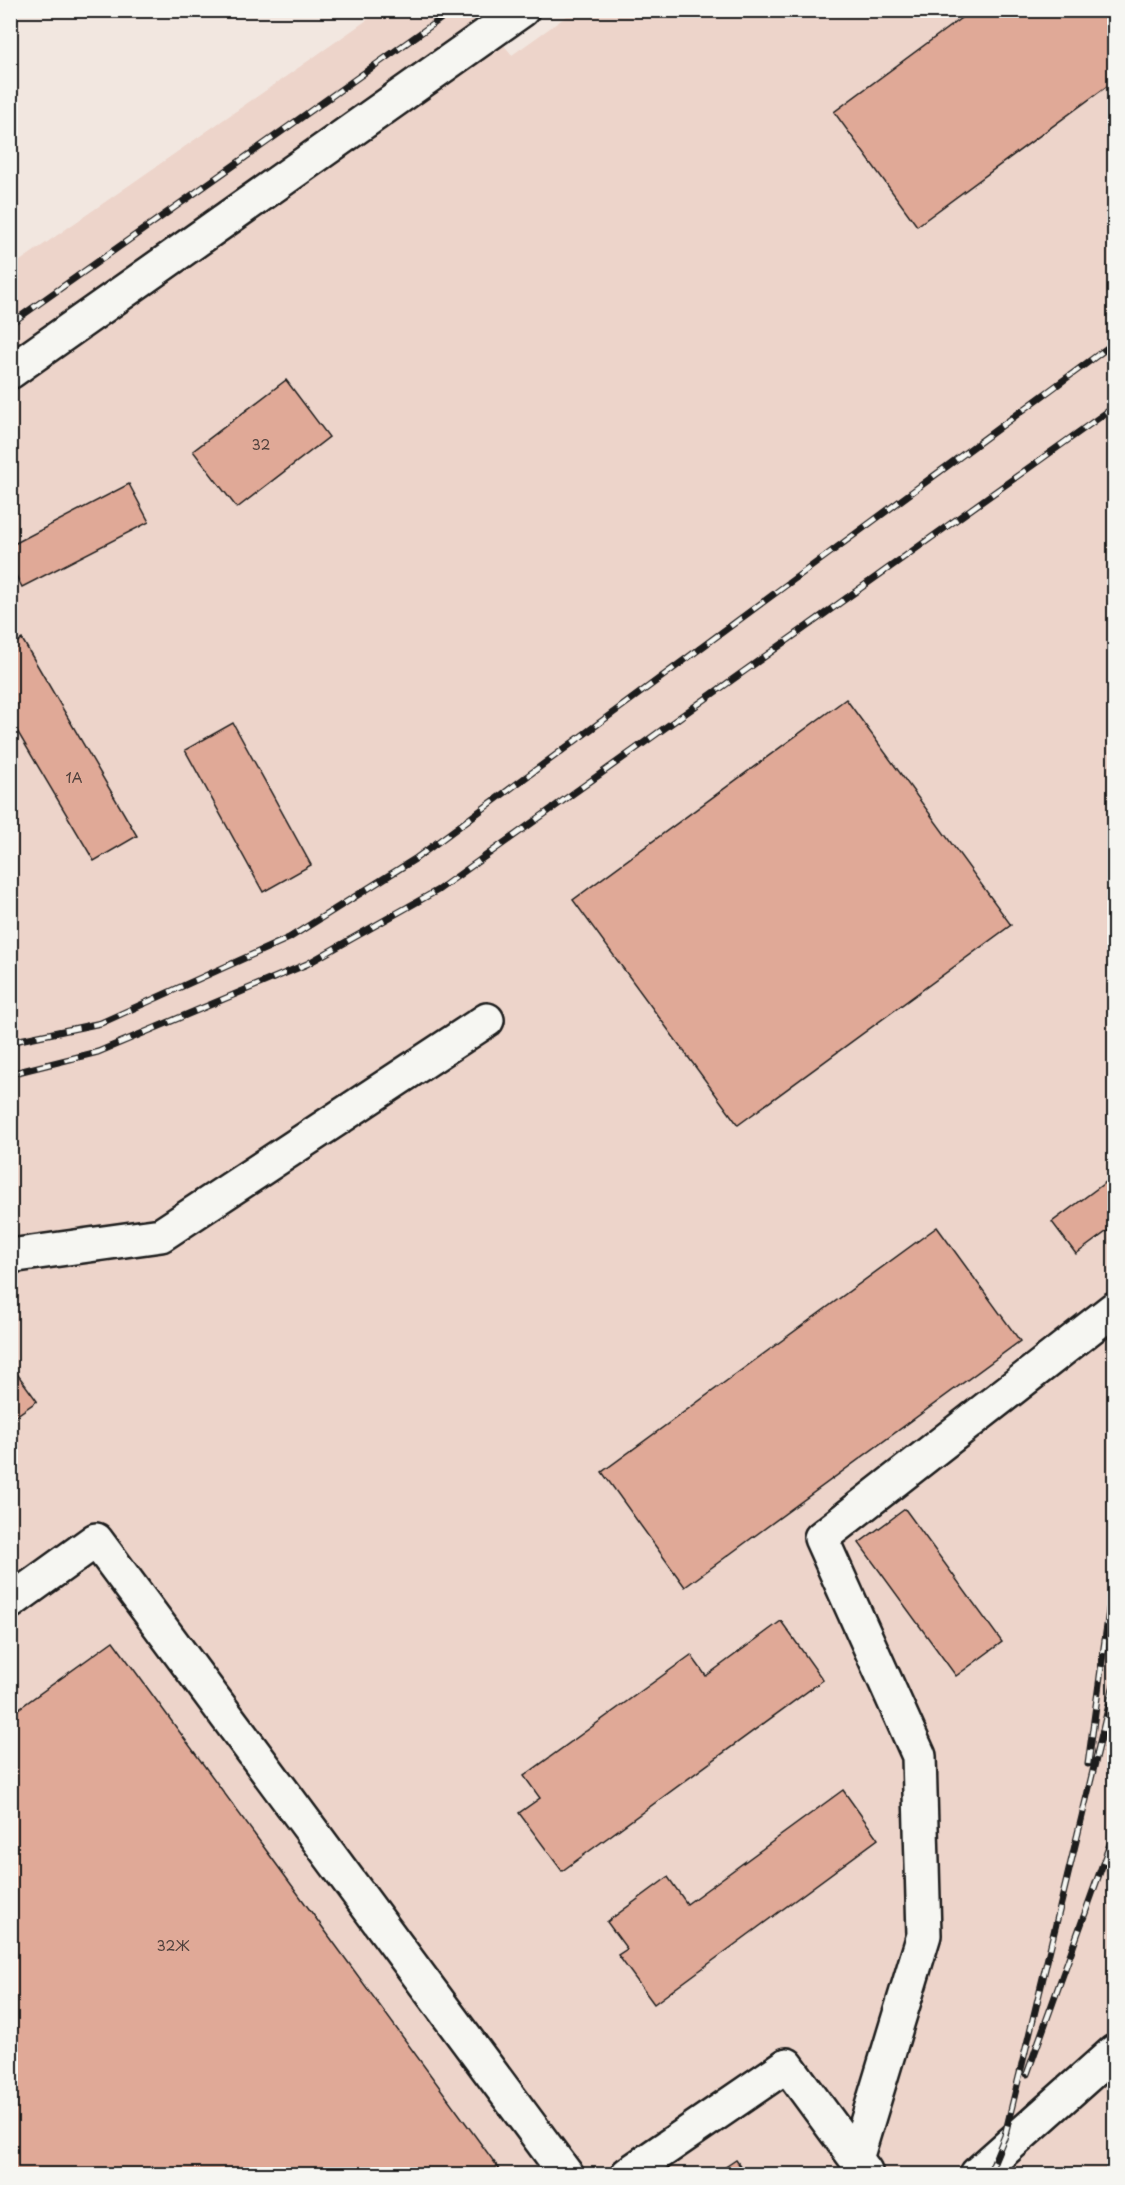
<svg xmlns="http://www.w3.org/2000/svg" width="1125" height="2185" font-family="'Playpen Sans',sans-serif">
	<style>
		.built { fill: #edd4ca }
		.building { fill: #e0a997; stroke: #1c1c1c; stroke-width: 1.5 }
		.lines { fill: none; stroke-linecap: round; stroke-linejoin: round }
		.minor-casing { stroke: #1c1c1c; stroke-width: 38 }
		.minor { stroke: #f6f6f2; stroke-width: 33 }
		.rail-casing { stroke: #1c1c1c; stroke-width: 7 }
		.rail { stroke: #f6f6f2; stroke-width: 4.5; stroke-dasharray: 14; stroke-linecap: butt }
		.labels { text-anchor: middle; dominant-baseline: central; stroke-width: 6; stroke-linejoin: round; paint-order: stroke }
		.number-label { font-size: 14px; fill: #4d3f3b }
	</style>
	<rect width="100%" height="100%" fill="#f2e7e0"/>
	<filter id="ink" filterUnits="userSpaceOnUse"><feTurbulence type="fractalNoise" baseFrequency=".0167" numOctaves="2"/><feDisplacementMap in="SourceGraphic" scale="12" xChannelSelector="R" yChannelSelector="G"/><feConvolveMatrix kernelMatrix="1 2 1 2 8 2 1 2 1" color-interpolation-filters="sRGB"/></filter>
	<g filter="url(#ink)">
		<!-- built -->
		<path class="built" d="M380 11H476L512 55 574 11H1114V2174H11L10 268Z"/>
		<!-- building -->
		<path class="building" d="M972 10H1114V81L917 226 834 112Z
			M286 380 329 437 237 508 193 451Z
			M129 484 149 522 22 587 10 564V546Z
			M22 639 137 836 94 861 10 719V646Z
			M846 699 1011 925 738 1125 573 900Z
			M233 723 311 865 263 892 185 750Z
			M1114 1176V1226L1076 1254 1052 1222Z
			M937 1227 1020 1341 685 1587 602 1472Z
			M10 1364 37 1401 10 1420Z
			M905 1509 1002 1642 956 1676 859 1543Z
			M781 1621 823 1680 562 1871 519 1813 540 1798 524 1776 691 1655 706 1676Z
			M113 1641 503 2174H10V1715Z
			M843 1790 878 1839 654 2004 618 1955 627 1949 607 1922 668 1877 687 1904Z
			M736 2160 746 2174H715Z"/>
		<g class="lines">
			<defs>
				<path id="minor" d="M10 372 522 10
					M10 1256 161 1235 487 1020
					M10 1602 96 1540 566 2174
					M856 2159 924 1935 919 1756 821 1538 1114 1309
					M628 2174 787 2065 865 2171
					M977 2174 1114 2052"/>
			</defs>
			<!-- minor casing -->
			<use href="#minor" class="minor-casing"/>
			<!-- minor -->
			<use href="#minor" class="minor"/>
			<defs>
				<path id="rail" d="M10 324 453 10
					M10 1042 101 1023 289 938 415 859 1114 343
					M10 1074 98 1052 307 964 438 890 1114 407
					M1088 1764 1114 1574
					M1027 2074 1114 1833
					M1004 2139 1114 1684
					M989 2174 1006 2133"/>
			</defs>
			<!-- rail casing -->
			<use href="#rail" class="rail-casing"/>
			<!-- rail -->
			<use href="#rail" class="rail"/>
		</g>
	</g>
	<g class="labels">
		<!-- number labels -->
		<g class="number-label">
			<text x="261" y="444">32</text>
			<text x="74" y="777">1А</text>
			<text x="173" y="1945">32Ж</text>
		</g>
	</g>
	<!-- margin -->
	<rect width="1125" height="2185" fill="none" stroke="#f6f6f2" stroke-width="36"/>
	<rect x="18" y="18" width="1089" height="2149" fill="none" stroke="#1c1c1c" stroke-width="2" filter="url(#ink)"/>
</svg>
